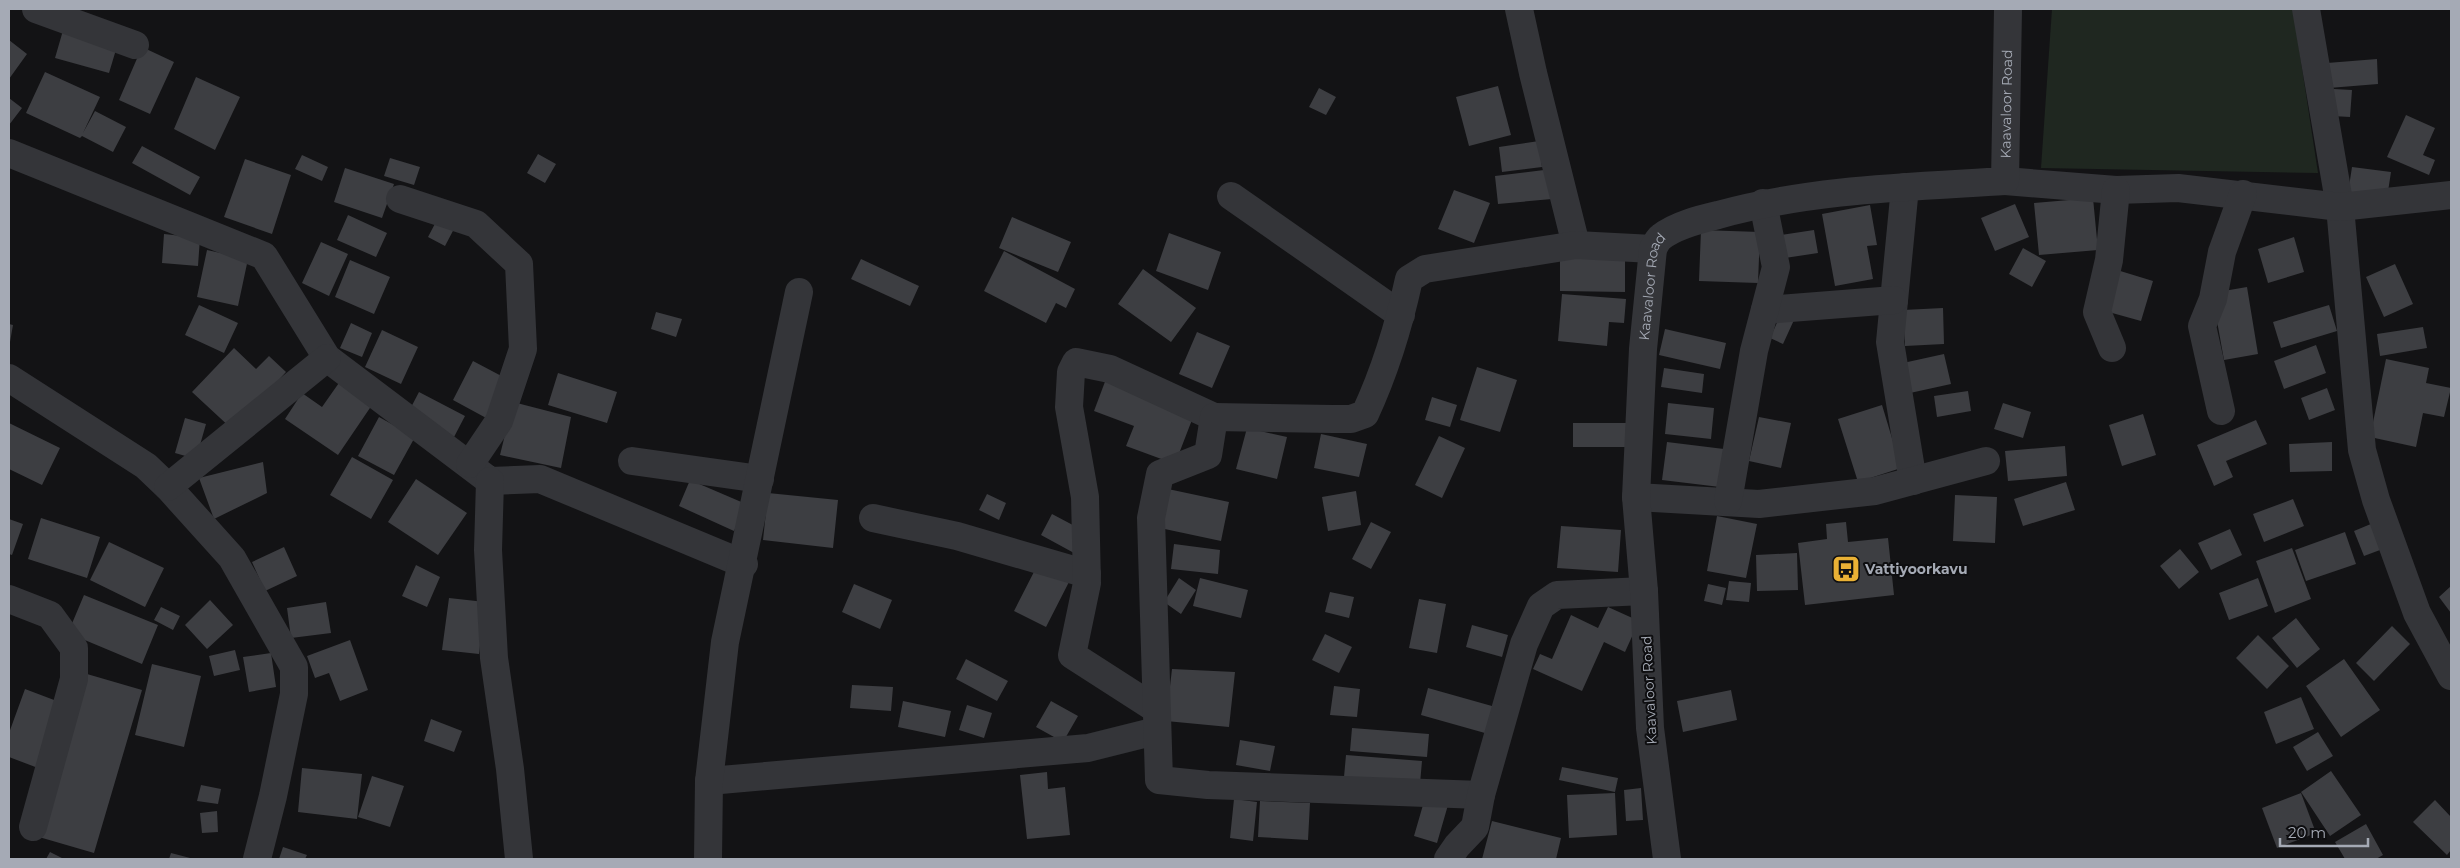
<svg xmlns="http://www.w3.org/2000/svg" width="2460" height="868" font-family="Montserrat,sans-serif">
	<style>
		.green { fill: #1f2720 }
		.building { fill: #3d3e42 }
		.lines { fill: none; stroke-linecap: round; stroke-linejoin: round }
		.street { stroke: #343539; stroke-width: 28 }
		.labels { text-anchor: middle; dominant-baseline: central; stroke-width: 4; stroke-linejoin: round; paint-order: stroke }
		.street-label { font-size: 14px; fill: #a5aab5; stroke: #0e0e10 }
		.poi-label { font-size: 14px; font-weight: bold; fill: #a5aab5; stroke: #0e0e10; text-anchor: start }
	</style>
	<rect width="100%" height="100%" fill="#131315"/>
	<!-- green -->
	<path class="green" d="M2052 9H2293L2318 173 2041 168Z"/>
	<!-- building -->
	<path class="building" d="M64 27 118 43 109 73 55 58Z
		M9 40 27 54 9 79Z
		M142 47 174 62 150 114 119 100Z
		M2377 59 2378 84 2329 88 2327 63Z
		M45 72 100 97 83 133 95 111 126 127 113 152 82 136 80 138 26 113Z
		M196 77 240 97 215 150 174 129Z
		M1498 86 1511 135 1469 146 1456 97Z
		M1319 88 1336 97 1326 115 1309 107Z
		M2334 89 2352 90 2350 117 2332 116Z
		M9 98 22 108 9 125Z
		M2406 115 2435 128 2423 155 2435 160 2429 175 2387 157Z
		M1539 141 1542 167 1502 172 1499 147Z
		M142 146 200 177 190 195 132 163Z
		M538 154 556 164 545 183 527 173Z
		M302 155 328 167 322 181 295 169Z
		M390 158 420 167 414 185 384 176Z
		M245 159 291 175 272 234 224 217Z
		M2352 167 2391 172 2387 198 2348 193Z
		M345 168 394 184 382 218 334 202Z
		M1560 168 1563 198 1498 204 1495 176Z
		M1454 190 1490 203 1474 243 1438 229Z
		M2093 198 2098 250 2039 255 2034 203Z
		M2015 204 2029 237 1995 251 1981 218Z
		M1870 205 1877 245 1867 246 1873 279 1835 286 1822 214Z
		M348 215 387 233 376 257 337 240Z
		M1012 217 1071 242 1058 272 999 248Z
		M438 218 455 227 445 246 428 237Z
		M1701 230 1760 232 1758 283 1699 281Z
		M1814 230 1818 253 1785 258 1781 235Z
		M1169 233 1221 252 1208 290 1156 271Z
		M164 234 200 238 198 266 162 263Z
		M2294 237 2304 272 2268 283 2258 249Z
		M321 242 348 254 329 296 302 283Z
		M2023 248 2046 261 2032 287 2009 274Z
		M207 250 248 259 238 306 197 297Z
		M1004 251 1075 289 1066 308 1056 303 1046 323 984 291Z
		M1560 251 1625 252V292L1560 291Z
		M861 259 919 286 910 306 851 279Z
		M350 260 390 277 374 314 335 297Z
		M2395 264 2413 304 2384 317 2366 277Z
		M1143 269 1196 308 1171 342 1118 304Z
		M2117 270 2153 281 2141 321 2105 311Z
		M2247 287 2258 354 2224 360 2212 293Z
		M1562 294 1626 299 1624 323 1609 322 1607 346 1558 341Z
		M199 305 238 323 224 353 185 335Z
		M2329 305 2337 331 2281 348 2273 322Z
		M1943 308 1944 344 1905 346 1903 310Z
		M656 312 682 319 676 337 651 329Z
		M1781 314 1794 320 1783 344 1770 338Z
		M351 323 372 333 362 357 340 348Z
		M9 324 13 325 10 342H9Z
		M2423 327 2427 348 2380 356 2377 334Z
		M1665 329 1726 343 1720 369 1659 355Z
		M382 330 418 347 401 384 365 367Z
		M1197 332 1230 346 1212 388 1179 374Z
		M2316 345 2326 373 2284 389 2274 361Z
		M234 348 256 369 269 356 286 372 233 430 192 392Z
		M1944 354 1951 384 1910 393 1903 363Z
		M2386 359 2429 368 2426 383 2451 388 2444 417 2423 413 2416 447 2370 437Z
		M473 361 509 380 488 419 453 400Z
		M1477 367 1517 380 1500 432 1460 420Z
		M1664 368 1704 374 1702 393 1661 387Z
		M558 373 617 392 607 423 548 405Z
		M1106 379 1195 412 1175 464 1126 446 1134 426 1094 411Z
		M341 380 374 402 338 455 285 419 302 393 322 407Z
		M2327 388 2335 410 2309 420 2301 398Z
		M1968 391 1971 411 1937 417 1934 396Z
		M419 392 465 416 454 437 408 413Z
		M1432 397 1457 405 1450 427 1425 420Z
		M513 402 571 417 561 468 500 455Z
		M1668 403 1714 408 1711 439 1665 434Z
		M2003 403 2031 412 2023 438 1994 429Z
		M1882 405 1901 468 1858 482 1838 419Z
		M2143 414 2156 455 2122 466 2109 425Z
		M379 417 415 437 394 475 358 456Z
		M1759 417 1791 423 1781 468 1749 461Z
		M185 418 206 424 196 459 175 453Z
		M2256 420 2267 444 2226 461 2233 477 2214 486 2197 445Z
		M9 423 60 448 42 485 9 469Z
		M1573 423H1626L1627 447H1573Z
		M1247 428 1287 437 1277 479 1236 469Z
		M1321 434 1367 444 1359 477 1314 468Z
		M1439 436 1465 448 1442 498 1415 485Z
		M1667 442 1724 449 1720 487 1662 480Z
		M2332 442V471L2290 472 2289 444Z
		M2065 446 2067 476 2008 481 2005 451Z
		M352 457 393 480 371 519 330 495Z
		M263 462 267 493 214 519 199 478Z
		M416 479 467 513 438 555 388 522Z
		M690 480 746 504 734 531 679 506Z
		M2066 482 2075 510 2023 526 2014 499Z
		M1168 489 1229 502 1221 541 1160 528Z
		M1356 491 1361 525 1328 531 1322 497Z
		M768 493 838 500 833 548 763 540Z
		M987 494 1006 503 999 520 979 510Z
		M1955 495 1997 497 1995 543 1953 541Z
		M2293 499 2304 526 2264 542 2253 514Z
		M1052 514 1086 532 1074 553 1041 535Z
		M1717 516 1757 524 1746 578 1707 571Z
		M41 518 100 537 87 578 28 559Z
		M9 519 23 524 12 555 9 554Z
		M2378 521 2388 547 2364 556 2354 531Z
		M1371 522 1391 532 1371 569 1352 559Z
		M1846 522 1848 542 1888 538 1894 595 1805 605 1798 543 1827 539 1826 524Z
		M1561 526 1621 530 1618 572 1557 568Z
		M2230 529 2242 555 2211 570 2198 543Z
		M2345 532 2356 564 2306 581 2295 550Z
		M109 542 164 568 145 607 90 580Z
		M1174 544 1220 550 1218 574 1171 569Z
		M284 547 297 576 265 591 252 562Z
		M2292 548 2311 599 2275 613 2256 561Z
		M2180 549 2199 572 2179 589 2160 566Z
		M1797 553 1798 590 1757 591 1756 555Z
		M1038 564 1070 580 1046 627 1014 611Z
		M416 565 440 577 427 607 402 596Z
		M1179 578 1196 590 1181 614 1164 602Z
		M1200 578 1248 590 1241 618 1193 606Z
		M2258 578 2268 606 2229 620 2219 593Z
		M1729 581 1751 583 1749 602 1726 600Z
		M854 584 892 600 880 629 842 612Z
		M1708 584 1726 588 1722 605 1704 601Z
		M2451 586V613L2439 597Z
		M1330 592 1354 597 1349 618 1325 612Z
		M84 595 158 625 142 664 68 633Z
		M449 598 485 602 479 654 442 650Z
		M1419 599 1446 604 1437 653 1409 648Z
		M210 600 233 625 207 649 185 625Z
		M326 602 331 633 291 638 287 608Z
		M161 607 180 616 173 630 154 620Z
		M1608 607 1639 621 1625 652 1604 642 1582 691 1533 669 1540 654 1552 659 1571 615 1598 628Z
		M2296 618 2320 649 2297 668 2272 638Z
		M1472 625 1508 635 1502 657 1466 647Z
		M2392 626 2410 644 2374 681 2356 663Z
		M1325 634 1352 647 1339 673 1312 660Z
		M2258 635 2289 666 2267 689 2236 658Z
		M350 640 368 690 340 701 329 673 315 678 307 656Z
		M235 650 240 670 214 676 209 656Z
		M271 653 276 687 249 692 243 657Z
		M966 659 1008 681 997 701 956 679Z
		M2344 659 2380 710 2341 737 2306 686Z
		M152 664 201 676 184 747 135 735Z
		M1172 669 1235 672 1229 727 1166 721Z
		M87 674 142 690 94 853 39 837Z
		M852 685 893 687 891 711 850 708Z
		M1334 686 1360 689 1357 717 1330 715Z
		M1428 688 1499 708 1492 735 1421 715Z
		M25 689 62 703 38 768 9 757V733Z
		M1731 690 1737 720 1683 732 1677 701Z
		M2301 697 2314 729 2276 744 2264 712Z
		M903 701 951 711 945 737 898 727Z
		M1051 701 1078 716 1063 742 1036 727Z
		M967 705 992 713 984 738 959 730Z
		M431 719 462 731 454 752 424 741Z
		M1352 728 1429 734 1427 757 1350 751Z
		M2318 732 2333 756 2307 771 2293 747Z
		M1240 740 1275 746 1270 771 1236 765Z
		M1346 755 1422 761 1420 784 1344 777Z
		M1562 767 1618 778 1615 792 1559 780Z
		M302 768 362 774 357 819 298 812Z
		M2331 771 2361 815 2330 836 2301 792Z
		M1047 772 1048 789 1065 787 1070 835 1027 839 1020 775Z
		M372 776 404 786 390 827 358 817Z
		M201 785 221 789 218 804 197 801Z
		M1641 788 1643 820 1626 821 1624 790Z
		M1615 793 1617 835 1569 838 1567 795Z
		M2301 793 2316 833 2277 848 2262 808Z
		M1425 798 1448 805 1437 843 1414 836Z
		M1234 799 1257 802 1253 841 1230 838Z
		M2435 800 2451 817V850L2447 855 2413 822Z
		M1260 801 1310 803 1308 840 1258 837Z
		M217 811 218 832 202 833 200 813Z
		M1492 821 1561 838 1556 859H1482Z
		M2366 824 2383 855 2376 859H2345L2335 842Z
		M283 847 307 855 305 859H279Z
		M50 852 64 859H46Z
		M171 853 194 859H169Z"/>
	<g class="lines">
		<!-- street -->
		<g class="street">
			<path d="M36 9 135 45"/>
			<path d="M1519 9 1533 73 1576 245"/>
			<path d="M2306 9 2340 207 2362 450 2376 500 2417 613 2451 676"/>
			<path d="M9 153 264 256 327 358 490 481 540 479 744 564"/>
			<path d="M2005 181 2116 190 2178 188 2340 207 2451 195"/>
			<path d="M1905 187 1890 342 1913 481"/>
			<path d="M1231 196 1401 315"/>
			<path d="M400 199 476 224 519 264 523 349 499 421 470 464"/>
			<path d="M1765 310 1894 300"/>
			<path d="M2112 348 2097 312 2109 260 2116 190"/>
			<path d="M9 378 146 466 168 487 232 558 294 667V694L273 796 257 859"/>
			<path d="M2221 411 2202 326 2213 299 2222 252 2243 194"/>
			<path d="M632 461 760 479"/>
			<path d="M490 481 488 550 494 658 510 769 519 859"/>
			<path d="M168 487 327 358"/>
			<path d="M1636 497 1759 504 1875 491 1986 461"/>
			<path d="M1728 501 1754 351 1776 267 1763 203"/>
			<path d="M873 518 957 536 1087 574"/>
			<path d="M9 599 50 615 74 648V679L33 827"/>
			<path d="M1156 709 1072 655 1087 583 1085 497 1069 407 1071 372 1076 362 1110 369 1214 417"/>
			<path d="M709 781 1088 748 1156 731"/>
			<path d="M1481 795 1208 785 1159 780 1151 518 1160 474 1208 455 1214 417 1333 419H1351L1365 414C1385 371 1399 325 1409 279L1425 269 1576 245 1653 249"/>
			<path d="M708 859 709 781 725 642 799 292"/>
			<path d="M1448 859 1457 846 1475 827 1481 795 1524 644 1541 606 1557 595 1644 591"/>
			<path id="s1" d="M1667 859 1650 728 1644 591 1636 497 1643 349 1653 249C1655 245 1658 239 1661 237 1676 225 1701 219 1718 215 1812 189 1909 187 2005 181L2008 9"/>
		</g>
	</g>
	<!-- icons -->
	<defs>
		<symbol id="bus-square" viewBox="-11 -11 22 22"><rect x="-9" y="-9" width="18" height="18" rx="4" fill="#eab135" stroke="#0e0e10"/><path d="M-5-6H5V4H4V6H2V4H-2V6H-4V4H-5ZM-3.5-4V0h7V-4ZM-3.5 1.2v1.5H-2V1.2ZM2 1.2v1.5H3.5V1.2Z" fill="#111"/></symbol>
	</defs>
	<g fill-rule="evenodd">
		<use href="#bus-square" x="1830" y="553" width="32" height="32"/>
	</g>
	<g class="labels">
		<!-- street labels -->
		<g class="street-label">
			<text stroke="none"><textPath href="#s1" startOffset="1055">Kaavaloor Road</textPath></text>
			<text stroke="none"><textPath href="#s1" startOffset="575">Kaavaloor Road</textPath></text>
			<text transform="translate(1649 690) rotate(-93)">Kaavaloor Road</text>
		</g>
		<!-- poi labels -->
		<g class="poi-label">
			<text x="1865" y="569">Vattiyoorkavu</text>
		</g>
	</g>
	<!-- border -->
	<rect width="2460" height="868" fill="none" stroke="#a5aab5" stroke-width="20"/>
	<!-- scale -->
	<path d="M2280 838v8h88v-8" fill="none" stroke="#a5aab5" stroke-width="2.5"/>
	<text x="2288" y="838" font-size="15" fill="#a5aab5" stroke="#0e0e10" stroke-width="4" paint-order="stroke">20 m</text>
</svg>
